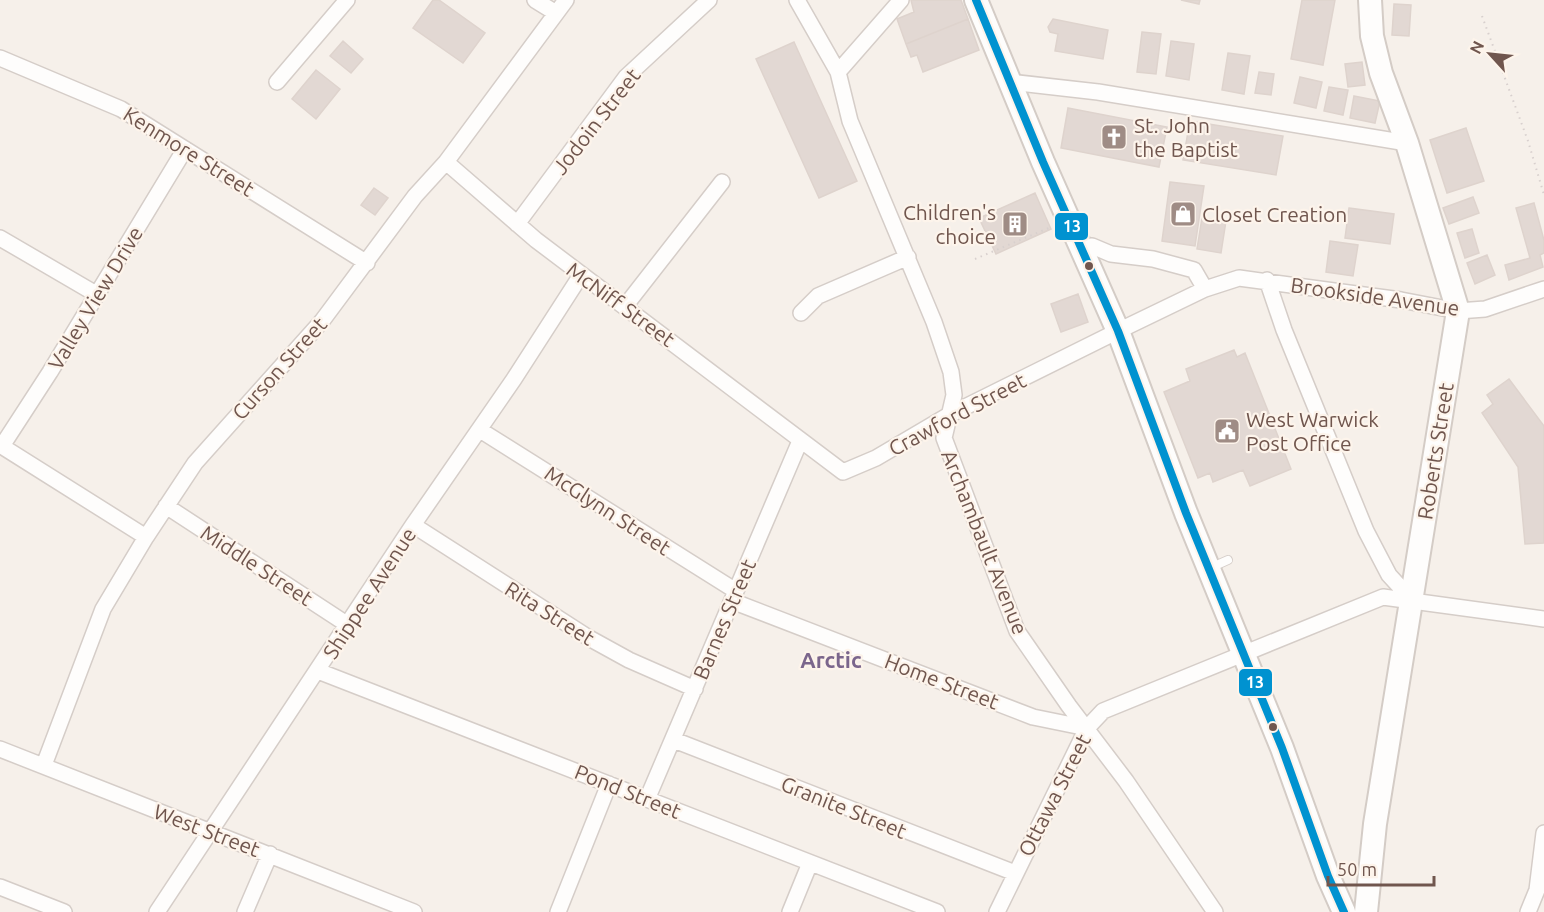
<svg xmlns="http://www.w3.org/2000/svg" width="1544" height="912" font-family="Ubuntu,sans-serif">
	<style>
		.building { fill: #e2d8d3; stroke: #ded3cd; stroke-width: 1.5 }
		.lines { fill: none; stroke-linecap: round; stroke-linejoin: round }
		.lane-casing { stroke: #d5cdc8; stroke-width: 10 }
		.street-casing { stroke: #d5cdc8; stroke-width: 18 }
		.secondary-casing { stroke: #d4ccc6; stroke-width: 26 }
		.path { stroke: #d8d0ce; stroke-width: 2; stroke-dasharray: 1.5 4.5; stroke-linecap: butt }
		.lane { stroke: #fefdfc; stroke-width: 8 }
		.street { stroke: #fefdfc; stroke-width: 15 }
		.secondary { stroke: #fefdfc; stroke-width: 22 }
		.bus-1-casing { stroke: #fdf4eb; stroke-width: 12 }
		.bus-1 { stroke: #0092d0; stroke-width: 8 }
		.bus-dot { fill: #70564e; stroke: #fdf4eb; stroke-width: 2 }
		.labels { text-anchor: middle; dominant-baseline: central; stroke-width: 4.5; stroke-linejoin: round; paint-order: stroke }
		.street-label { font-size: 21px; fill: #70564e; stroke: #fdf4eb }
		.poi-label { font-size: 21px; fill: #70564e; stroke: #fdf4eb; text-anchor: start }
		.neighbourhood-label { font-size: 22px; font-weight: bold; fill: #7b668c; stroke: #fdf4eb }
		.line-badge { stroke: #fdf4eb; stroke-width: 2 }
		.badge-label { font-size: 16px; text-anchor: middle; font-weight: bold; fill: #fff }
	</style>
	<rect width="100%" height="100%" fill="#f6f0ea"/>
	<!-- building -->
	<path class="building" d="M433 0H439L485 33 463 63 413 28Z
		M911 0H961L968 19 906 44 897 19 914 12Z
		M1181 0H1200L1199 4Z
		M1302 0H1335L1323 65 1291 59Z
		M1394 4 1411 5 1409 36 1392 35Z
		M968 19 979 50 923 72 917 55 911 57 906 44Z
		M1053 19 1108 30 1103 59 1055 51 1058 34 1050 32 1048 27Z
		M1142 32 1161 34 1156 74 1137 72Z
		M343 41 363 59 351 73 330 56Z
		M1171 41 1194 44 1189 80 1166 76Z
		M794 42 857 181 819 198 756 59Z
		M1228 53 1250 56 1244 94 1222 90Z
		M1362 62 1365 85 1348 87 1345 64Z
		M316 70 340 89 316 119 292 99Z
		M1259 72 1274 74 1271 95 1255 93Z
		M1300 77 1322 82 1316 108 1294 103Z
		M1329 87 1348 90 1343 115 1324 111Z
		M1354 96 1380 101 1375 123 1350 118Z
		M1068 108 1167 127 1159 167 1061 148Z
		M1190 121 1283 136 1276 175 1183 160Z
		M1466 128 1484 181 1447 193 1430 140Z
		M1170 182 1204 186 1195 246 1162 241Z
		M374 188 388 198 375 215 361 205Z
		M1035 193 1051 229 996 254 979 218Z
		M1473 197 1479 213 1449 224 1443 208Z
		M1534 203 1544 240V253L1540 255 1543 267 1509 280 1505 265 1530 258 1516 208Z
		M1349 208 1394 214 1390 244 1345 238Z
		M1202 218 1226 221 1221 253 1197 249Z
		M1472 229 1479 253 1465 258 1457 233Z
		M1330 241 1358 245 1353 276 1326 272Z
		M1487 255 1495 275 1475 284 1467 263Z
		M1078 294 1088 322 1061 332 1051 304Z
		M1234 350 1237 357 1245 353 1291 469 1250 486 1243 470 1213 482 1210 473 1198 478 1164 392 1190 381 1186 369Z
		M1509 379 1544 426V543L1525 544 1518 467 1482 413 1493 404 1487 395Z"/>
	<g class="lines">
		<defs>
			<path id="lane" d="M1210 568 1228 560"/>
			<path id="street" d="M535 0 556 13
				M797 0 838 72 850 121 934 322 951 372 954 395 944 438 1017 631 1069 706 1126 781 1215 912
				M0 58 121 109 367 263
				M838 72 901 0
				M277 82 347 0
				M1010 82 1098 92 1407 143
				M446 162 536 240 843 472 876 458 949 415 1118 331 1205 289 1239 278 1401 300 1458 311 1485 309 1544 289
				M517 224 626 77 709 0
				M0 238 96 294
				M1079 247 1092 246 1111 254 1153 259 1194 270 1205 289
				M1267 280 1284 330 1366 531 1389 575 1411 599
				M626 305 722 182
				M801 313 818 296 908 257
				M480 430 736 591
				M0 445 146 537
				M2 446 50 372 185 149
				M166 506 348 625
				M413 525 589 638 629 660 695 689
				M732 601 1033 717 1087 728
				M318 671 937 912
				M674 740 1015 873
				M0 749 414 912
				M44 765 103 609 146 537 195 463 322 321 415 196 446 162 566 0
				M648 797 800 441
				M0 887 64 912
				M157 912 413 525 514 379 581 275
				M245 912 270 854
				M558 912 609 784
				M790 912 810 863
				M997 912 1087 728 1103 711 1383 597 1544 619
				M1528 912 1537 890 1544 833"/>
			<path id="secondary" d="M976 0 1043 162 1118 331 1186 513 1282 748 1328 876 1344 912
				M1366 912 1375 824 1458 311 1407 143 1381 73 1372 36 1370 0"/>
		</defs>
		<!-- lane casing -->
		<use href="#lane" class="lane-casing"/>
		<!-- street casing -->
		<use href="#street" class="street-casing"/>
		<!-- secondary casing -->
		<use href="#secondary" class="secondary-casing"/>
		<!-- path -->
		<path class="path" d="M1482 16 1528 141 1544 195
			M975 259 1051 227"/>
		<!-- lane -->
		<use href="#lane" class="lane"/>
		<!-- street -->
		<use href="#street" class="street"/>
		<!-- secondary -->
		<use href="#secondary" class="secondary"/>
		<defs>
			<path id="bus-1" d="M976 0 1043 162 1118 331 1186 513 1282 748 1328 876 1344 912"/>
		</defs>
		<!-- bus-1 casing -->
		<use href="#bus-1" class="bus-1-casing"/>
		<!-- bus-1 -->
		<use href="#bus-1" class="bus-1"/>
	</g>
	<!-- icons -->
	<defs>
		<symbol id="church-square" viewBox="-11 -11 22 22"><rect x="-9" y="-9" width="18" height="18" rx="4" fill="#9f8c85" stroke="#fdf4eb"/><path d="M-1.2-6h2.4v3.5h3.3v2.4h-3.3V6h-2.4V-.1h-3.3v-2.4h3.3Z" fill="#fff"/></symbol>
		<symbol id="shop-square" viewBox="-11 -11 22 22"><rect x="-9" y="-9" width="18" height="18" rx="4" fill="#9f8c85" stroke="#fdf4eb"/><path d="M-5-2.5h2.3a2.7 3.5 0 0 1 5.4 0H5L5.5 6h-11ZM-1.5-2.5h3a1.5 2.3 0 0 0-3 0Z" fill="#fff"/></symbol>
		<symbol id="building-square" viewBox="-11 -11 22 22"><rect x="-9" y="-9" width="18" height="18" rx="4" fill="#9f8c85" stroke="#fdf4eb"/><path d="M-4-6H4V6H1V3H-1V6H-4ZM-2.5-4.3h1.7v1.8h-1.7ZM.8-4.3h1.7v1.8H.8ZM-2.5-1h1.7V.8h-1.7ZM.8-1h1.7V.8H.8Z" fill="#fff"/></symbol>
		<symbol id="civic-square" viewBox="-11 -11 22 22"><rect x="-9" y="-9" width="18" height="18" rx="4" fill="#9f8c85" stroke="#fdf4eb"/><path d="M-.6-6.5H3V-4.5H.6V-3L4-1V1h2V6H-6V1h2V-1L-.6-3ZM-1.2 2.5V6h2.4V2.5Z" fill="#fff"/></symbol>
	</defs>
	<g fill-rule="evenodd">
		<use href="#church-square" x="1099" y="122" width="30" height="30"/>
		<use href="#shop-square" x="1168" y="199" width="30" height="30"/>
		<use href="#building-square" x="1000" y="209" width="30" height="30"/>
		<use href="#civic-square" x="1212" y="416" width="30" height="30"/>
	</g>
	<!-- markers -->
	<g class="bus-dot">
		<circle cx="1089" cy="266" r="5"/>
		<circle cx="1273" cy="727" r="5"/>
	</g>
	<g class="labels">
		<!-- street labels -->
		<g class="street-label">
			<text transform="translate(596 121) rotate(-52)">Jodoin Street</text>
			<text transform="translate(189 151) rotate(32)">Kenmore Street</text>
			<text transform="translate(1375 296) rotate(8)">Brookside Avenue</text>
			<text transform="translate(95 298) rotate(-59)">Valley View Drive</text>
			<text transform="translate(621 304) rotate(36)">McNiff Street</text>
			<text transform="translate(279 368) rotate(-48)">Curson Street</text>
			<text transform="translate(957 414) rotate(-28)">Crawford Street</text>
			<text transform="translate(1435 451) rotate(-81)">Roberts Street</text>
			<text transform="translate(608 510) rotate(33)">McGlynn Street</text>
			<text transform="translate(985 542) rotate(68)">Archambault Avenue</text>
			<text transform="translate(257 565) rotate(33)">Middle Street</text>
			<text transform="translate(369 593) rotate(-57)">Shippee Avenue</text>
			<text transform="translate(550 613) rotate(32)">Rita Street</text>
			<text transform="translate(724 619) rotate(-67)">Barnes Street</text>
			<text transform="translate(942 681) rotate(21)">Home Street</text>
			<text transform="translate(628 791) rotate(22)">Pond Street</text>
			<text transform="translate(1054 795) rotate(-63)">Ottawa Street</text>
			<text transform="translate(844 807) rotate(22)">Granite Street</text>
			<text transform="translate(207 830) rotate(21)">West Street</text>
		</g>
		<!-- poi labels -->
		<g class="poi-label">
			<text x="1134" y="125">St. John<tspan x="1134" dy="24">the Baptist</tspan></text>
			<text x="996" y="212" text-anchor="end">Children's<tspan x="996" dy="24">choice</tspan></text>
			<text x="1202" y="214">Closet Creation</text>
			<text x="1246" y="419">West Warwick<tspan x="1246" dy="24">Post Office</tspan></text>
		</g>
		<!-- neighbourhood labels -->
		<g class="neighbourhood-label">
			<text x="831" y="659">Arctic</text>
		</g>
	</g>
	<g class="line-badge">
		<rect x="1054" y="212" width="35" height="29" rx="6" fill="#0092d0"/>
		<rect x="1238" y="668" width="35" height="29" rx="6" fill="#0092d0"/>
	</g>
	<g class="badge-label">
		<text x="1072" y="232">13</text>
		<text x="1255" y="688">13</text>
	</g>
	<!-- north arrow -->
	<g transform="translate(1490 54) rotate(297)" stroke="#fdf4eb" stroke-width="4.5" paint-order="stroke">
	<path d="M0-4.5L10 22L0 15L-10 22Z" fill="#70564e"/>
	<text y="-9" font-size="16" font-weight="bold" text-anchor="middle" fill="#70564e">N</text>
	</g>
	<!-- scale -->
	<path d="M1328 876v9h106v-9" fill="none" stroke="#70564e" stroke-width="3"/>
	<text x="1337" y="876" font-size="18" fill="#70564e" stroke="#fdf4eb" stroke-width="4.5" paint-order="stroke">50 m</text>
</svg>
